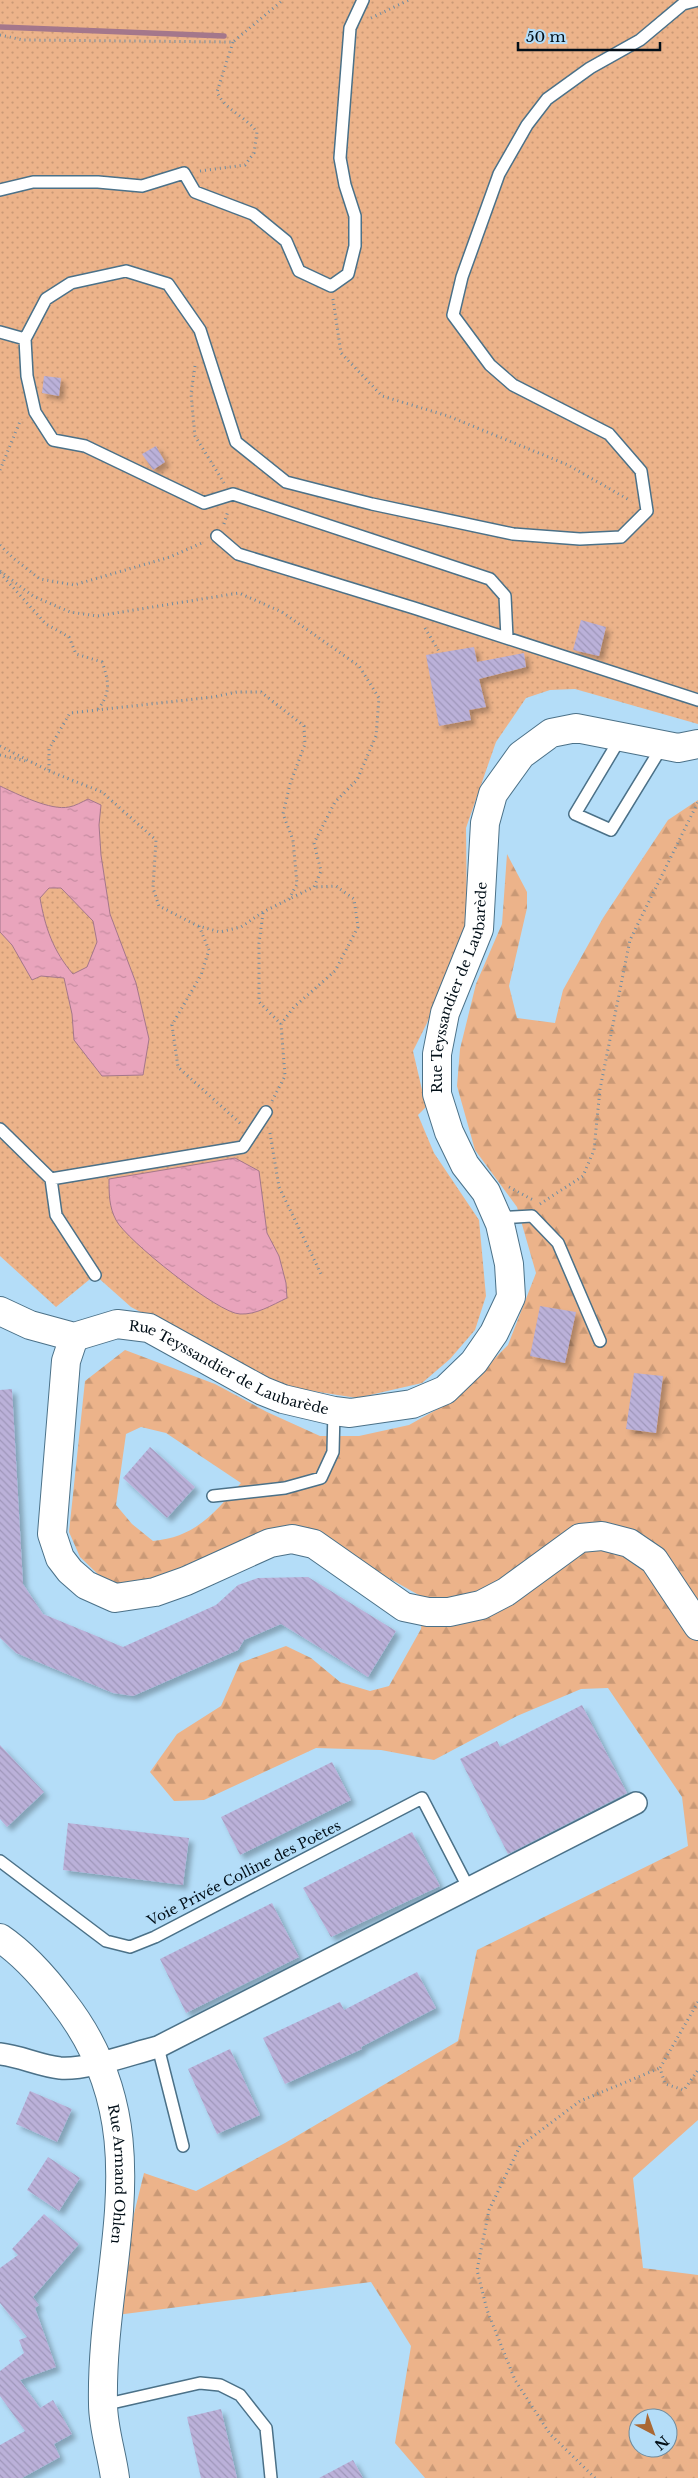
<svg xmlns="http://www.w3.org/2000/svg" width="698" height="2478" font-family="'Libre Baskerville',serif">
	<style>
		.forest { fill: url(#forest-firs); fill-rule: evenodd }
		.park { fill: url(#park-dots) }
		.water { fill: url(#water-ripples); stroke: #a4778b; fill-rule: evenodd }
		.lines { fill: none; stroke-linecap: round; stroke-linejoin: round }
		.stream { stroke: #a4778b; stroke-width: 5.5 }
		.building { fill: url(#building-back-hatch); filter: url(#shadow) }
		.service-casing { stroke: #4b7188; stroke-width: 14 }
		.minor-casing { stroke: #4b7188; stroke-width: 24 }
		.tertiary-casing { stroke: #4b7188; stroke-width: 30 }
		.secondary-casing { stroke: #4b7188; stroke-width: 30 }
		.path { stroke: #6f8da1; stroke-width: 3; stroke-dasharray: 1 4; stroke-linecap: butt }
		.service { stroke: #fff; stroke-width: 11 }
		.minor { stroke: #fff; stroke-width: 21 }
		.tertiary { stroke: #fff; stroke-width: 28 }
		.secondary { stroke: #fff; stroke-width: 28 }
		.labels { text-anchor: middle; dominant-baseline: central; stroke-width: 4.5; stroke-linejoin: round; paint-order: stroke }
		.street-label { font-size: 14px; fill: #020f18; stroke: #b4ddf8 }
	</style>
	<defs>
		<pattern id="forest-firs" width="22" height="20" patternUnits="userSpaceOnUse" patternTransform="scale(1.25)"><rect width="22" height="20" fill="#ecb38a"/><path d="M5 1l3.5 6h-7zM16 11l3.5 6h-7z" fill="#c99976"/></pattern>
		<pattern id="park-dots" width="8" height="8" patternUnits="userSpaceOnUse" patternTransform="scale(1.25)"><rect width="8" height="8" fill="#ecb38a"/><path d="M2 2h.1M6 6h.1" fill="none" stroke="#c99976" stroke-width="1.8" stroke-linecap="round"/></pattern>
		<pattern id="water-ripples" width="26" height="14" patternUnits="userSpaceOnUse" patternTransform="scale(1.25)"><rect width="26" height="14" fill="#e9a4bc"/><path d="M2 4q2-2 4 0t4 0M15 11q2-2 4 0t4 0" fill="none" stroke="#c68ca1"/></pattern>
		<pattern id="building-back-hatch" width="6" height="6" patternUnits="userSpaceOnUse" patternTransform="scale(1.25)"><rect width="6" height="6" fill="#bbb1d9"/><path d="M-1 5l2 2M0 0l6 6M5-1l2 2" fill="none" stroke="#9f97ba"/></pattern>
		<filter id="shadow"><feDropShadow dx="4.5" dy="4.5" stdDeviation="2.5" flood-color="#0004"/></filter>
	</defs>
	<rect width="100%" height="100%" fill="#b4ddf8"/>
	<!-- forest -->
	<path class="forest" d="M698 800V2120L633 2178 643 2268 698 2275V2478H425L395 2443 411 2346 371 2282 109 2316 144 2173 196 2191 285 2143 458 2041 477 1950 688 1846 682 1797 608 1688 581 1689 517 1716 434 1760 381 1750 316 1748 204 1800 174 1801 150 1772 177 1734 221 1706 240 1663 286 1646 311 1658 340 1682 370 1691 389 1686 421 1629 424 1598 309 1533 135 1586 105 1581 80 1557 69 1532 85 1381 125 1350 215 1384 267 1412 320 1436H359L409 1425 452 1401 508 1345 536 1273 517 1207 475 1150 457 1086 460 1049 476 984 502 924 507 854 527 892V908L509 986 517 1018 555 1023 563 990 603 918 668 820ZM141 1427 166 1433 241 1483C214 1513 196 1537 153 1541L132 1524 116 1505 126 1434ZM638 2418H668V2448H638Z"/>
	<!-- park -->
	<path class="park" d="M0 0H698V724L575 689 550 690 526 698 496 742 466 828 467 921 427 1023 413 1051 426 1107 418 1115 434 1153 479 1220 486 1296 475 1330 450 1359 422 1383 357 1398 280 1386 131 1307 95 1275 56 1307 0 1256Z"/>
	<!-- water -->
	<path class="water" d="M0 786C17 794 51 811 69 807 75 806 82 802 88 799L101 805 99 825 101 855 110 914 136 983 149 1039 143 1075 102 1076 74 1040 72 1014 64 978 41 976 32 980 12 945 0 932ZM49 888H61L93 921 97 942 87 967 73 974C53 951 45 927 40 898Z
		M235 1158 259 1171 267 1233 279 1256 286 1283 287 1298C272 1305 256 1315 240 1314 219 1314 126 1240 116 1220 109 1207 109 1194 109 1179Z"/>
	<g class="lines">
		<!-- stream -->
		<path class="stream" d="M0 27 224 36"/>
	</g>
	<!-- building -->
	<path class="building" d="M44 376 61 378 59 396 42 393Z
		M156 446 165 462 153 470 142 454Z
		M581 620 606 627 599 656 573 650Z
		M474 647 477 662 524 653 526 667 479 679 486 707 469 710 471 720 439 726 426 655Z
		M540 1306 576 1312 565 1363 530 1356Z
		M634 1373 663 1376 656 1433 626 1429Z
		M12 1389 23 1584 43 1614 123 1647 216 1605 238 1585 258 1578 308 1577 396 1631 368 1677 281 1624 244 1640 238 1650 133 1696 113 1693 16 1653 0 1638V1390Z
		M150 1447 195 1487 167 1518 123 1478Z
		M582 1705 627 1793 508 1854 460 1759 497 1741 500 1747Z
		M0 1745 44 1792 7 1827 0 1819Z
		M332 1762 351 1800 240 1855 221 1817Z
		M68 1823 189 1838 183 1885 63 1870Z
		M412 1832 440 1886 331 1937 303 1888Z
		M272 1903 299 1957 186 2013 160 1959Z
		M417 1972 436 2008 361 2047 362 2049 285 2084 263 2038 340 2002 344 2010Z
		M230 2049 260 2115 217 2134 188 2069Z
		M30 2091 72 2109 57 2142 16 2124Z
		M48 2157 80 2178 59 2211 27 2190Z
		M44 2214 79 2244 33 2297 39 2305 35 2308 56 2367 20 2380 40 2408 53 2400 72 2434 54 2444 60 2457 22 2478H0V2445L25 2431 0 2396V2371L24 2353 19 2340 27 2337 0 2303V2268L18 2255 12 2249Z
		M221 2409 237 2478H201L187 2417Z
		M353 2460 363 2478H319Z"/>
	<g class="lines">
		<defs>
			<path id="service" d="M0 190 33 182H98L142 186 184 173 195 192 253 214 286 241 299 271 331 286 348 274 355 246V216L345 185 340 158 350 28 363 0
				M0 332 25 339
				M217 536 238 554 414 608 698 700
				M507 638 505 596 490 579 233 494 204 503 85 446 53 440 35 412 27 376 25 339 46 299 71 283 126 271 168 284 200 330 236 442 286 482 372 504 513 534 580 539 621 537 647 511 641 471 609 434 513 385 490 365 453 315 462 277 499 174 527 125 547 99 590 68 640 40 683 4 698 0
				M621 737 575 814 611 830 663 745
				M0 1129 51 1179 56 1215 95 1275
				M51 1179 243 1147 266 1112
				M497 1218 532 1216 558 1243 600 1341
				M213 1496 285 1488 321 1478 333 1452 334 1411
				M0 1861 106 1941 130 1947 155 1937 422 1798 468 1887
				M158 2047 183 2146
				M103 2405 200 2383 220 2385 240 2395 266 2428 271 2478"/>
			<path id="minor" d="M0 2054C20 2056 40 2066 60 2068 88 2070 130 2054 158 2047L636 1803"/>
			<path id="tertiary" d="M74 1337 66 1361 52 1534 60 1558 70 1571 86 1585 115 1598 155 1592 186 1581 270 1543 292 1539 314 1544 404 1607 428 1612H449L481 1605 506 1592 580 1538 602 1536 629 1543 654 1560 698 1626"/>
			<g id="secondary">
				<path id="s1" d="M0 1311 30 1325 74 1337 117 1324 149 1328 263 1391 283 1399 334 1411 350 1413 412 1404 445 1390 474 1362 494 1333 511 1297 509 1264 500 1224 486 1192 465 1165 449 1132 437 1094V1054L445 1013 479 929 485 823 493 794 521 755 551 733 576 728 678 748 698 744"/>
				<path id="s2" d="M0 1938C25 1955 45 1978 63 2002 164 2131 100 2261 103 2404 103 2428 112 2454 115 2478"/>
			</g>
		</defs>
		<!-- service casing -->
		<use href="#service" class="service-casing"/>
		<!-- minor casing -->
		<use href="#minor" class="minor-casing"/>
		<!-- tertiary casing -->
		<use href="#tertiary" class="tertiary-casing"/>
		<!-- secondary casing -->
		<use href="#secondary" class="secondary-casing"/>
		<!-- path -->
		<path class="path" d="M371 18 409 0
			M0 35 23 40 233 42 283 0
			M200 171 245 165 254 153 257 132C245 116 225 110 217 92L233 42
			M333 299 341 353 382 396 448 416 568 465 631 501
			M195 366 191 394 195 436 224 483
			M0 470 21 419
			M224 524 228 511
			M0 545 13 558 40 579 74 585 170 557 204 542
			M0 571 33 596 70 612 97 616 239 593 282 612 359 666 379 698 376 736 357 780 335 802 314 843 321 871 314 887 289 899
			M0 573 46 624 69 637 76 654 102 662C109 681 111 693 98 709
			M425 628 440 653
			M0 746 49 771 102 792 156 840 153 888 159 906 198 926 220 932 241 927 263 912 289 899 297 884 293 840 283 814 290 784 305 744 304 726 261 692H237L213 697 70 713 49 749V771
			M0 755 26 761
			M263 913 259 943V1002L281 1024
			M199 926 209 950 201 975 172 1025 178 1067 242 1125
			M272 1101 285 1076 281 1024 294 1007 335 971 358 927 354 899 336 886 314 887
			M270 1133 279 1187 321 1274
			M509 1187 535 1201
			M540 1204 583 1176 594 1150 600 1089 630 940 698 802
			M698 2002 660 2068 665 2084 684 2090 698 2070
			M595 2478 550 2434 515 2380 487 2310 477 2270 489 2210 520 2146 580 2101 660 2068"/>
		<!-- service -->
		<use href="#service" class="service"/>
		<!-- minor -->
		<use href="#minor" class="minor"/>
		<!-- tertiary -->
		<use href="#tertiary" class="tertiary"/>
		<!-- secondary -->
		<use href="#secondary" class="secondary"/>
	</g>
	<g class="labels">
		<!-- street labels -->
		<g class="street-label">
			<text stroke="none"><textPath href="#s1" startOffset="920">Rue Teyssandier de Laubarède</textPath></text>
			<text stroke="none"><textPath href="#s1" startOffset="245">Rue Teyssandier de Laubarède</textPath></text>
			<text transform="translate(244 1873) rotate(-27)">Voie Privée Colline des Poètes</text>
			<text stroke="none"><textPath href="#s2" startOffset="275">Rue Armand Ohlen</textPath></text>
		</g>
	</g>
	<!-- north arrow -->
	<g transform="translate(653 2433) rotate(139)"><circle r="24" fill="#b4ddf8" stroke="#6d8b9e"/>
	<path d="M0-4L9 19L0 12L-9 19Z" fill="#aa6834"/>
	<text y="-8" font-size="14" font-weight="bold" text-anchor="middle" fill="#020f18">N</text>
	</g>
	<!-- scale -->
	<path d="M518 42v8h142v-8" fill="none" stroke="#020f18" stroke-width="2.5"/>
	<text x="526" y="42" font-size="15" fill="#020f18" stroke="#b4ddf8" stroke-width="4" paint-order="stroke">50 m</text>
</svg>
